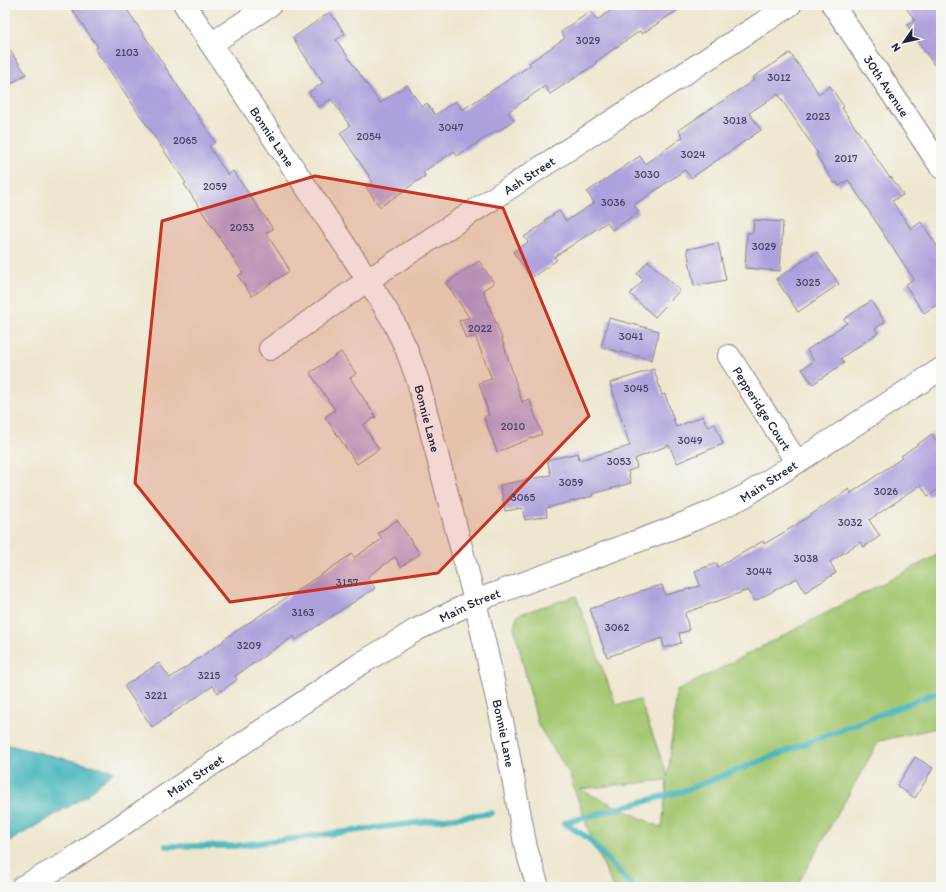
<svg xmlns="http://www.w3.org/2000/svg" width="946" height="892" font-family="Itim,sans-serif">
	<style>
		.green { fill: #a4c770; stroke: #637456; fill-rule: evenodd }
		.water { fill: #46b6bc; stroke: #346c7c }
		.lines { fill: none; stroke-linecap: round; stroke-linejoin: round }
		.stream { stroke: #46b6bc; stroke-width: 6 }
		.building { fill: #aea0dc }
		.minor-casing { stroke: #888485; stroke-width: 24 }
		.tertiary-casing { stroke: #888485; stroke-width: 24 }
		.minor { stroke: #fff; stroke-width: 22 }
		.tertiary { stroke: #fff; stroke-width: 22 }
		.marked { fill: #c8321e; fill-opacity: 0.2; stroke: #c8321e; stroke-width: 3; stroke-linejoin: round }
		.labels { text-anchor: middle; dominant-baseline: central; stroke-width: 3.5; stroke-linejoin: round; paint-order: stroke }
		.number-label { font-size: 11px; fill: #454263 }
		.street-label { font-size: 13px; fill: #22223b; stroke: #f6f6f2 }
	</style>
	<rect width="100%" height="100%" fill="#f6f6f2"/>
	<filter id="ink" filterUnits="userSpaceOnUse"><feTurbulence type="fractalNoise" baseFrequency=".025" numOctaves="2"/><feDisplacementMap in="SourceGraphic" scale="8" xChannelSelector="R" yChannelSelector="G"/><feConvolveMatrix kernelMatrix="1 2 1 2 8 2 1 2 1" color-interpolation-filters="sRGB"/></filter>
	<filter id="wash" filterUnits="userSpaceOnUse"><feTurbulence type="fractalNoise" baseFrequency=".012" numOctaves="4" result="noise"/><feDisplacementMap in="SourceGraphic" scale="16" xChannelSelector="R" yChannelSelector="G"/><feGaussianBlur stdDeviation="0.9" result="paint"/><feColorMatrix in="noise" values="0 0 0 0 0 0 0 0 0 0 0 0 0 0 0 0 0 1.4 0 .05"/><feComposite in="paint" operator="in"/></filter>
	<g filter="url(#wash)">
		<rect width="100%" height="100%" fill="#eee7cf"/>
		<!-- green -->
		<path class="green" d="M941 553V727L879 741 796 887H613L588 829 569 773 538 725 514 626 517 616 523 613 576 596 616 705 640 700 668 777 677 691ZM667 780 662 828 579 789H580Z"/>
		<!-- water -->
		<path class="water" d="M5 744 114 771 85 797 5 844Z"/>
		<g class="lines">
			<!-- stream -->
			<path class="stream" d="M564 823 686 790 941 691
				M564 823 587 837 633 887
				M166 846H235L492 813"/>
		</g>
		<g id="blocks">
			<!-- building -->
			<path class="building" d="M69 5H124L215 142 209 147 228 175 233 171 273 229 266 233 288 267H287L289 271 252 296 238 276 243 273 184 184 186 183 95 49 98 47Z
				M619 5H685L642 34 640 31 595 62 596 64 550 94 545 86 508 112 514 120 497 132 496 131 457 156 454 151 423 172 425 176 380 207 366 187 373 182 340 133 350 126 331 99 319 107 309 92 323 83 293 38 330 12 345 34 336 40 380 103 407 85 422 107 427 103 435 115 456 101 462 110 531 65 529 63 565 38 561 32 591 11 597 20Z
				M904 5H941V75L907 25 915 20Z
				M5 43 26 74 5 88Z
				M790 53 819 94 830 86 844 107 842 108 890 178 891 177 903 195 892 201 911 229 921 222 941 252V302L924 313 905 285 914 279 884 235H885L848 180 839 186 837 182 835 184 816 155 818 154 778 94 749 113 761 130 691 178 685 170 634 205 639 212 612 230 607 222 554 257 557 260 531 278 513 252 528 242 524 237 546 222 545 220 559 211 566 221 594 203 587 192 640 156 645 164 683 137 679 130 754 80 752 78Z
				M754 220 783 222 780 271 745 268 747 233H753Z
				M718 243 726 280 694 286 687 249Z
				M817 252 839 284 798 312 776 279Z
				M479 261 494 283 483 290 501 336 522 402 529 399 542 434 497 452 484 417 489 415 479 383 492 379 475 336 466 339 459 321 469 317 446 283Z
				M648 261 680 290 655 317 630 294 643 280 637 274Z
				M871 301 885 322 875 329 878 333 841 358 844 363 813 384 802 369 814 361 807 350 847 323 844 319Z
				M609 318 659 331 652 360 601 347Z
				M341 352 356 374 350 378 376 417 363 425 379 449 357 464 325 417 335 410 310 373Z
				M654 369 662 395 665 394 676 427 703 416 707 427 715 424 723 444 677 463 669 445 635 459 637 468 628 471 631 483 592 494 593 496 546 508 547 516 525 520 522 508 505 511 500 485 551 475 547 460 578 453 579 460 630 446 610 383Z
				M932 434 941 448V488L928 496 921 485 869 520 880 536 864 547 860 542 830 562 836 573 805 592 797 578 755 601 748 590 685 613 689 631 679 633 681 643 664 648 662 638 607 657 590 609 640 592V591L662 585 665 595 700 586 695 571 717 563 718 567 763 541 764 544 796 525 849 489 851 493 902 458 901 456Z
				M397 520 420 554 401 567 395 557 367 577 375 588 296 640 294 636 235 676 237 680 218 693 213 686 152 727 124 686 159 663 170 678 224 641 223 640 352 554 354 558 382 539 378 533Z
				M915 757 933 768 915 798 897 786Z"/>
		</g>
	</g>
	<g filter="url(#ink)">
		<use href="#blocks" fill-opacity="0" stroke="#888485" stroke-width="1"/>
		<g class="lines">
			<defs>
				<g id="minor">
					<path id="s1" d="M833 5 941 167"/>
					<path d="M211 44 270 5"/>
					<path id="s2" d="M270 349 368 280 790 5"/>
					<path id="s3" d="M729 356 796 461"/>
					<path id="s4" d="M22 887 63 865 357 666 416 630 475 601 665 531 712 512 745 496 941 369"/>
				</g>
				<g id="tertiary">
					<path id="s5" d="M185 5 368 280 392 319 406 348 418 381 475 601 504 730 526 848 538 887"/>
				</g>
			</defs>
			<!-- minor casing -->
			<use href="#minor" class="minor-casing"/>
			<!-- tertiary casing -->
			<use href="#tertiary" class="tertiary-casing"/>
			<!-- minor -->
			<use href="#minor" class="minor"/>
			<!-- tertiary -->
			<use href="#tertiary" class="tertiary"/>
		</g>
	</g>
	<!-- marked area -->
	<path class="marked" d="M315 176 503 208 589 416 438 573 230 602 135 483 162 221Z"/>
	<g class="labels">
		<!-- number labels -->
		<g class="number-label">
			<text x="588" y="40">3029</text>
			<text x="127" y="52">2103</text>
			<text x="779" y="77">3012</text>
			<text x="818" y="116">2023</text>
			<text x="735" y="120">3018</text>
			<text x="451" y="127">3047</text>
			<text x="369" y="136">2054</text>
			<text x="185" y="140">2065</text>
			<text x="693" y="154">3024</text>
			<text x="846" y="158">2017</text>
			<text x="647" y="174">3030</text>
			<text x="215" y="186">2059</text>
			<text x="613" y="202">3036</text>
			<text x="242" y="227">2053</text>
			<text x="764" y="246">3029</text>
			<text x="808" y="282">3025</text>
			<text x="480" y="328">2022</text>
			<text x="631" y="336">3041</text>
			<text x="636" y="388">3045</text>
			<text x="513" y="426">2010</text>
			<text x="690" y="440">3049</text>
			<text x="619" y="461">3053</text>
			<text x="571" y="482">3059</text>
			<text x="886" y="491">3026</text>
			<text x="523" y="497">3065</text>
			<text x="850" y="522">3032</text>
			<text x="806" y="558">3038</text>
			<text x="759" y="571">3044</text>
			<text x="347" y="582">3157</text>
			<text x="303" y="612">3163</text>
			<text x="617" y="627">3062</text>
			<text x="249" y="645">3209</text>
			<text x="209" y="675">3215</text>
			<text x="156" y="695">3221</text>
		</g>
		<!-- street labels -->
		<g class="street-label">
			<text stroke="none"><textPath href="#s1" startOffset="97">30th Avenue</textPath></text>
			<text stroke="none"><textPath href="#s5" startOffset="158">Bonnie Lane</textPath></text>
			<text stroke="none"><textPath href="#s2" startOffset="312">Ash Street</textPath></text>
			<text stroke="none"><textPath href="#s3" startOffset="62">Pepperidge Court</textPath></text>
			<text stroke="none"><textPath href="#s5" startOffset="482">Bonnie Lane</textPath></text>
			<text stroke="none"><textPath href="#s4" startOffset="854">Main Street</textPath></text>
			<text stroke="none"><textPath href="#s4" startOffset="530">Main Street</textPath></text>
			<text stroke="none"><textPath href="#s5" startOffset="806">Bonnie Lane</textPath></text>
			<text stroke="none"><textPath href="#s4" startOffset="206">Main Street</textPath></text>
		</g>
	</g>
	<!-- margin -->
	<rect width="946" height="892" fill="none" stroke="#f6f6f2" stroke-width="20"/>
	<!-- north arrow -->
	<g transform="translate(904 42) rotate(236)" stroke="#f6f6f2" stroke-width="3" paint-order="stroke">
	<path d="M0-3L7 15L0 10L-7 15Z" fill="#22223b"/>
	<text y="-6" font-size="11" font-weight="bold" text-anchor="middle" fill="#22223b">N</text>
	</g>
</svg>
